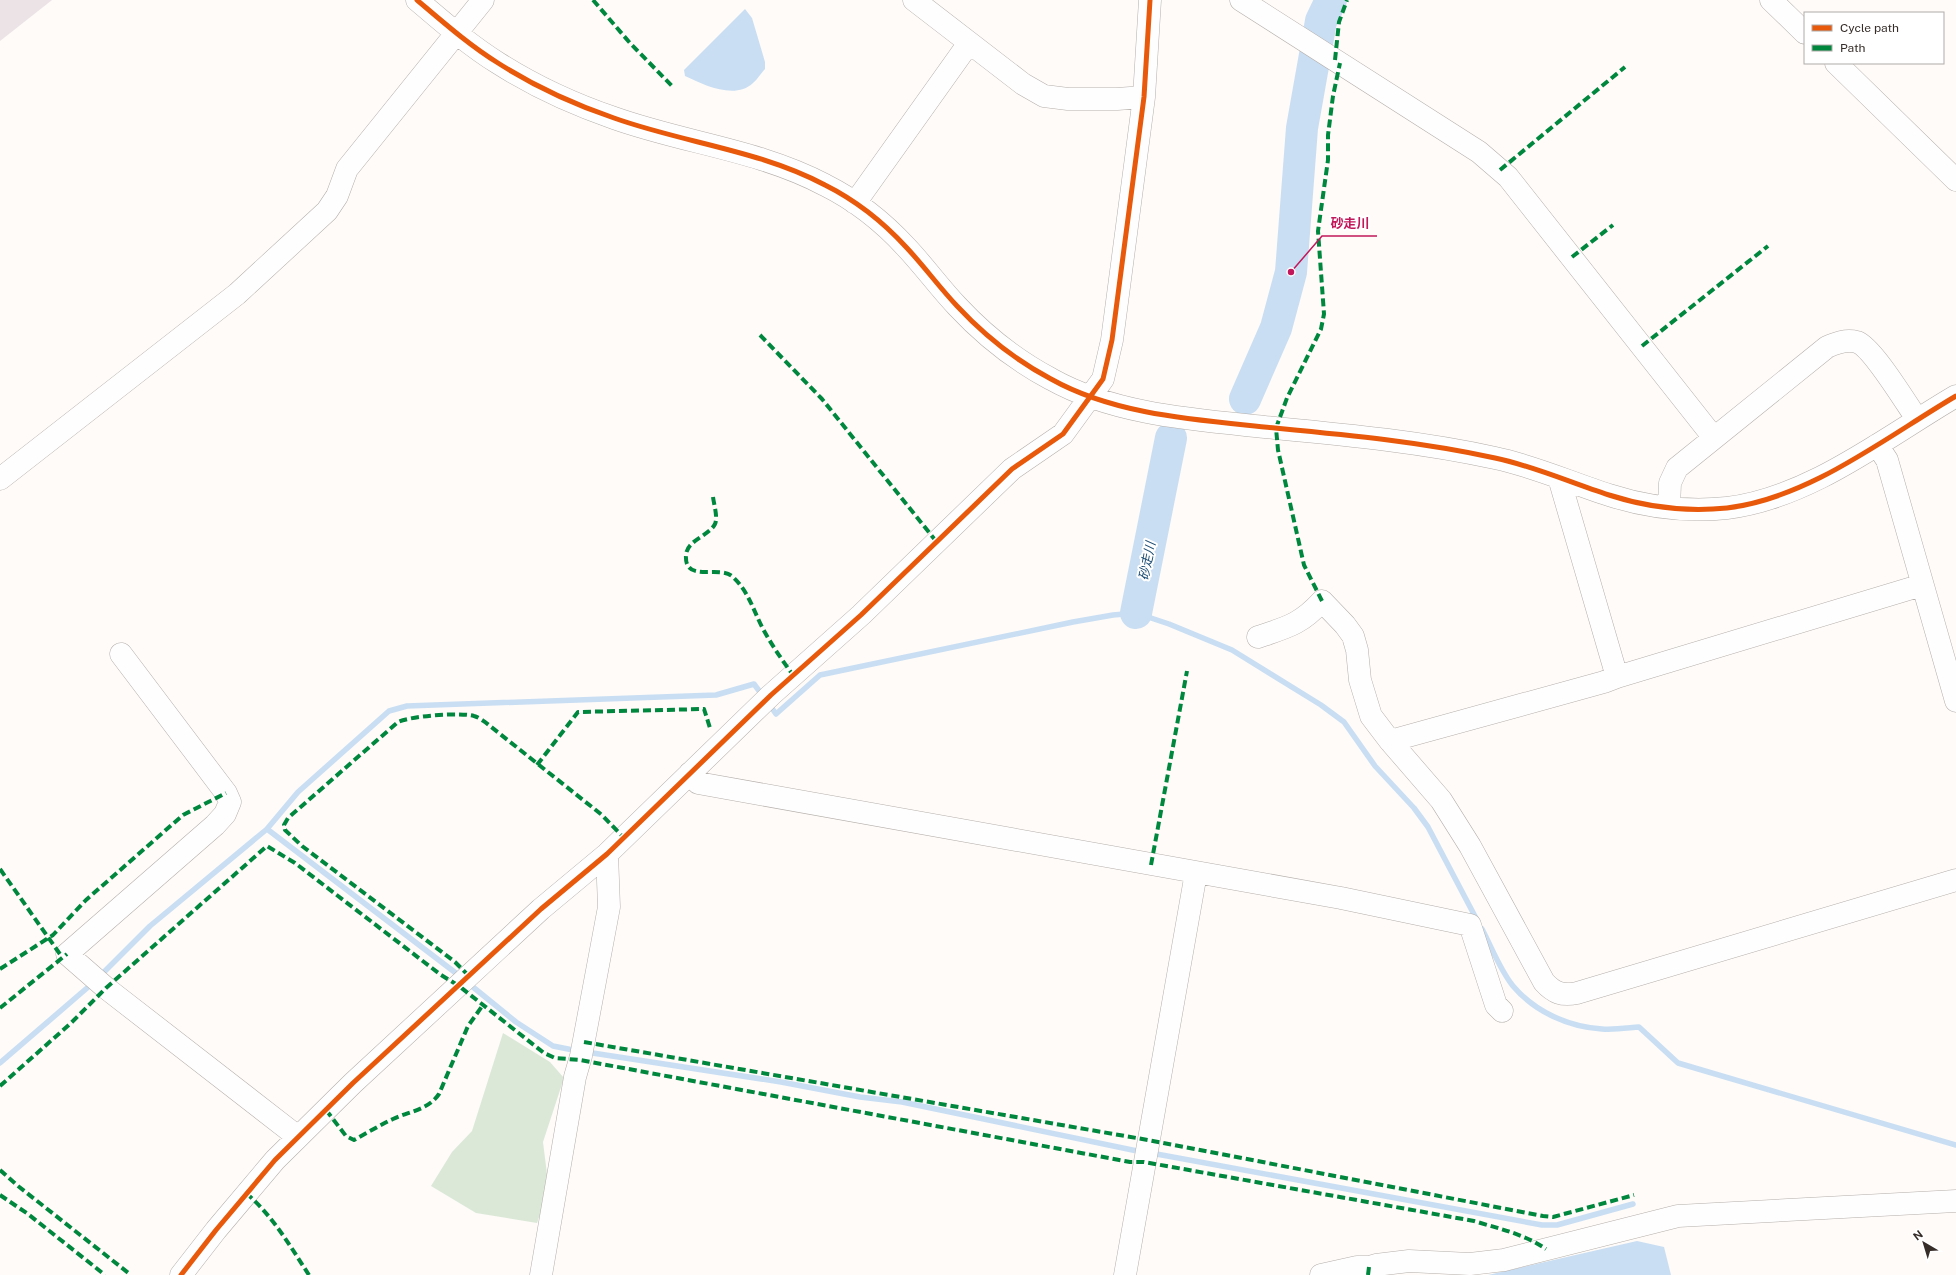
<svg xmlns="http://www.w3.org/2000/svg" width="1956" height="1275" font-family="'Public Sans','Noto Sans JP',sans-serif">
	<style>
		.green { fill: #dbe8d7 }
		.water { fill: #c9def2 }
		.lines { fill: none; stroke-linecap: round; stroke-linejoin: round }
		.stream { stroke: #c9def2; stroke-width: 5.5 }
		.river { stroke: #c9def2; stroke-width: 32 }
		.building { fill: #ebe3e6 }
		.minor-casing { stroke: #b4afab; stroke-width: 23 }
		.minor { stroke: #fffefe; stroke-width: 22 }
		.quiet { stroke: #00873e; stroke-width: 4; stroke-dasharray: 8 4; stroke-linecap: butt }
		.cycleway-casing { stroke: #fff; stroke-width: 8 }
		.cycleway { stroke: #e8590c; stroke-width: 5 }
		.labels { text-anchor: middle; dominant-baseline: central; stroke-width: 4; stroke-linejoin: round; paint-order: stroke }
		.water-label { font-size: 13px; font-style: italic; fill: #1c4d74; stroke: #fff }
		.leader { fill: none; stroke: #c2185b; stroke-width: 1.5 }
		.callout-dot { fill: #c2185b; stroke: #fff; stroke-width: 1.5 }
		.callout-label { font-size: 13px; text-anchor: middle; font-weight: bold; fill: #c2185b; stroke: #fff; stroke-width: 4; stroke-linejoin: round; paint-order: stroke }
	</style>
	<rect width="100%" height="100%" fill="#fefbf9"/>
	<!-- green -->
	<path class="green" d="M503 1033 550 1062 564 1078 543 1142 549 1190 537 1223 476 1213 431 1186 452 1152 472 1131Z"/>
	<!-- water -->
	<path class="water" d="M745 9 752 18 765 62V69C761 73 758 79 753 83 735 100 704 85 685 76L684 70Z
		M1637 1241 1664 1247 1671 1275H1488Z"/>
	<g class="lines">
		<!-- stream -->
		<path class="stream" d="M769 704 776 714 820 675 1073 622 1113 615 1136 613 1169 624 1232 650 1321 705 1344 722 1375 766 1414 808 1428 827 1478 922
			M267 829 461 977
			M1482 929C1492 948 1500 970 1513 986 1535 1012 1569 1027 1602 1029 1614 1030 1627 1028 1639 1027L1678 1063 1956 1145
			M100 976 150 926 267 829 298 792 389 711 407 706 716 695 754 684 763 696
			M468 983 516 1022 553 1046 578 1051
			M586 1052 781 1082 860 1097 902 1102 1142 1152
			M0 1063 94 982
			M1151 1153 1542 1225H1557L1633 1204"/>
		<!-- river -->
		<path class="river" d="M1245 399 1276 328 1291 272 1302 128 1321 21 1331 0
			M1136 613 1171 438"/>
	</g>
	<!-- building -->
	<path class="building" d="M0 0H52L0 41Z"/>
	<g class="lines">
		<defs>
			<path id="minor" d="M417 0C443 22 469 45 498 63 534 86 573 104 614 118 684 143 759 150 825 185 855 200 884 223 906 247 924 266 939 287 957 306 984 335 1015 360 1051 379 1117 416 1200 420 1275 428 1348 435 1422 442 1495 458 1534 466 1571 483 1609 495 1646 507 1688 512 1727 508 1810 498 1886 437 1956 396
				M914 0 1023 84 1044 96 1068 99H1117L1144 97
				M1241 0 1479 152 1508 177 1714 438
				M1771 0 1805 33
				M1836 63 1956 180
				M855 203 969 43
				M1877 445 1887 460 1956 701
				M1559 478 1617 677 1922 585
				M0 479 237 294 327 211 337 196 347 169 483 0
				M1669 507 1670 483 1677 468 1827 347C1836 343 1846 339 1857 342 1872 347 1906 403 1917 419
				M1258 637C1288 627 1301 624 1322 601L1345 625 1353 636 1357 650 1360 680 1371 716 1390 741 1441 800 1470 846 1544 982C1554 993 1562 996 1577 993L1956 880
				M121 654 226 793 230 802 225 814 215 825 67 954 106 988 298 1137
				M1390 741 1604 682 1617 677
				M690 773 698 783 1341 898 1470 925 1496 1005 1502 1011
				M181 1275 216 1230 275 1160 353 1083 541 909 607 854 771 695 861 615 1012 469 1063 434 1103 379 1112 340 1144 97 1150 0
				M541 1275 575 1077 581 1056 609 907 607 854
				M1125 1275 1196 873
				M1321 1275 1357 1267H1369L1376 1265 1409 1261 1470 1264 1504 1260 1678 1216 1956 1201"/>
		</defs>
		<!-- minor casing -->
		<use href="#minor" class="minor-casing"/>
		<!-- minor -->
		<use href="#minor" class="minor"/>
		<!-- quiet -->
		<path class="quiet" d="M593 0 630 43 672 86
			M1335 60 1339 22 1347 0
			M1500 170 1625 67
			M1572 257 1613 225
			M760 335 822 399 936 541
			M1642 346 1768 246
			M713 497C714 505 718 517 715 524 709 536 687 540 686 555 684 584 720 564 733 577 748 591 753 609 762 627 771 644 782 660 793 675
			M1322 601 1304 565 1278 450 1276 428 1287 398 1321 329 1324 314 1318 231 1328 160V135L1333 96 1340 63
			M537 765 578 712 704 709 710 728
			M1151 865 1187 671
			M0 869 62 957
			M0 969 53 935 86 900 183 815 226 793
			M469 976 455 962 302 846 285 830 284 825 288 818 398 722C411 716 460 712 474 716 478 717 482 720 485 722L602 815 624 838
			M0 1008 67 954
			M584 1042 1148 1140 1543 1216 1553 1217 1634 1195
			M0 1086 71 1023 106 988 267 846 295 863 441 975 459 986 544 1053 555 1058 580 1060 1130 1162H1144L1474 1221C1500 1229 1524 1234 1546 1249
			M326 1110 346 1136 354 1140C367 1133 380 1125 393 1119 410 1111 428 1110 439 1094L468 1026 483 1005
			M0 1170 18 1186 131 1275
			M246 1193C273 1216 290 1246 309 1275
			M0 1195 28 1214 105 1275
			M1368 1275 1369 1267"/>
		<defs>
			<path id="cycleway" d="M417 0C443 22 469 45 498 63 534 86 573 104 614 118 684 143 759 150 825 185 855 200 884 223 906 247 924 266 939 287 957 306 984 335 1015 360 1051 379 1117 416 1200 420 1275 428 1348 435 1422 442 1495 458 1534 466 1571 483 1609 495 1646 507 1688 512 1727 508 1810 498 1886 437 1956 396
				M181 1275 216 1230 275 1160 353 1083 541 909 607 854 771 695 861 615 1012 469 1063 434 1103 379 1112 340 1144 97 1150 0"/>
		</defs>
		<!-- cycleway casing -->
		<use href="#cycleway" class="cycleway-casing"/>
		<!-- cycleway -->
		<use href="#cycleway" class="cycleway"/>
	</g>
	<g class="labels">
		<!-- water labels -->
		<g class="water-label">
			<text transform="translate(1147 561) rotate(-79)">砂走川</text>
		</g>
	</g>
	<!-- callouts -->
	<path class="leader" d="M1291 272L1322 236H1377"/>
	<circle class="callout-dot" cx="1291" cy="272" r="4"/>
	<g class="callout-label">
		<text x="1350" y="228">砂走川</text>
	</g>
	<!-- legend -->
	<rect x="1804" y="12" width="140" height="52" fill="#ffffff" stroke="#afaba9"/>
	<rect x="1812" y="25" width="20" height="6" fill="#e8590c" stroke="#afaba9"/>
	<text x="1840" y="32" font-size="12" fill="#362d29">Cycle path</text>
	<rect x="1812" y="45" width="20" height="6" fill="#00873e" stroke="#afaba9"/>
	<text x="1840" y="52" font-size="12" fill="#362d29">Path</text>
	<!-- north arrow -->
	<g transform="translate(1924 1243) rotate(322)" stroke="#ffffff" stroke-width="3" paint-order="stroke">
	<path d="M0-3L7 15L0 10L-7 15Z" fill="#362d29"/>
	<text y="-6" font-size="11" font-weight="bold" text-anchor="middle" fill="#362d29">N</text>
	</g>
</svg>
